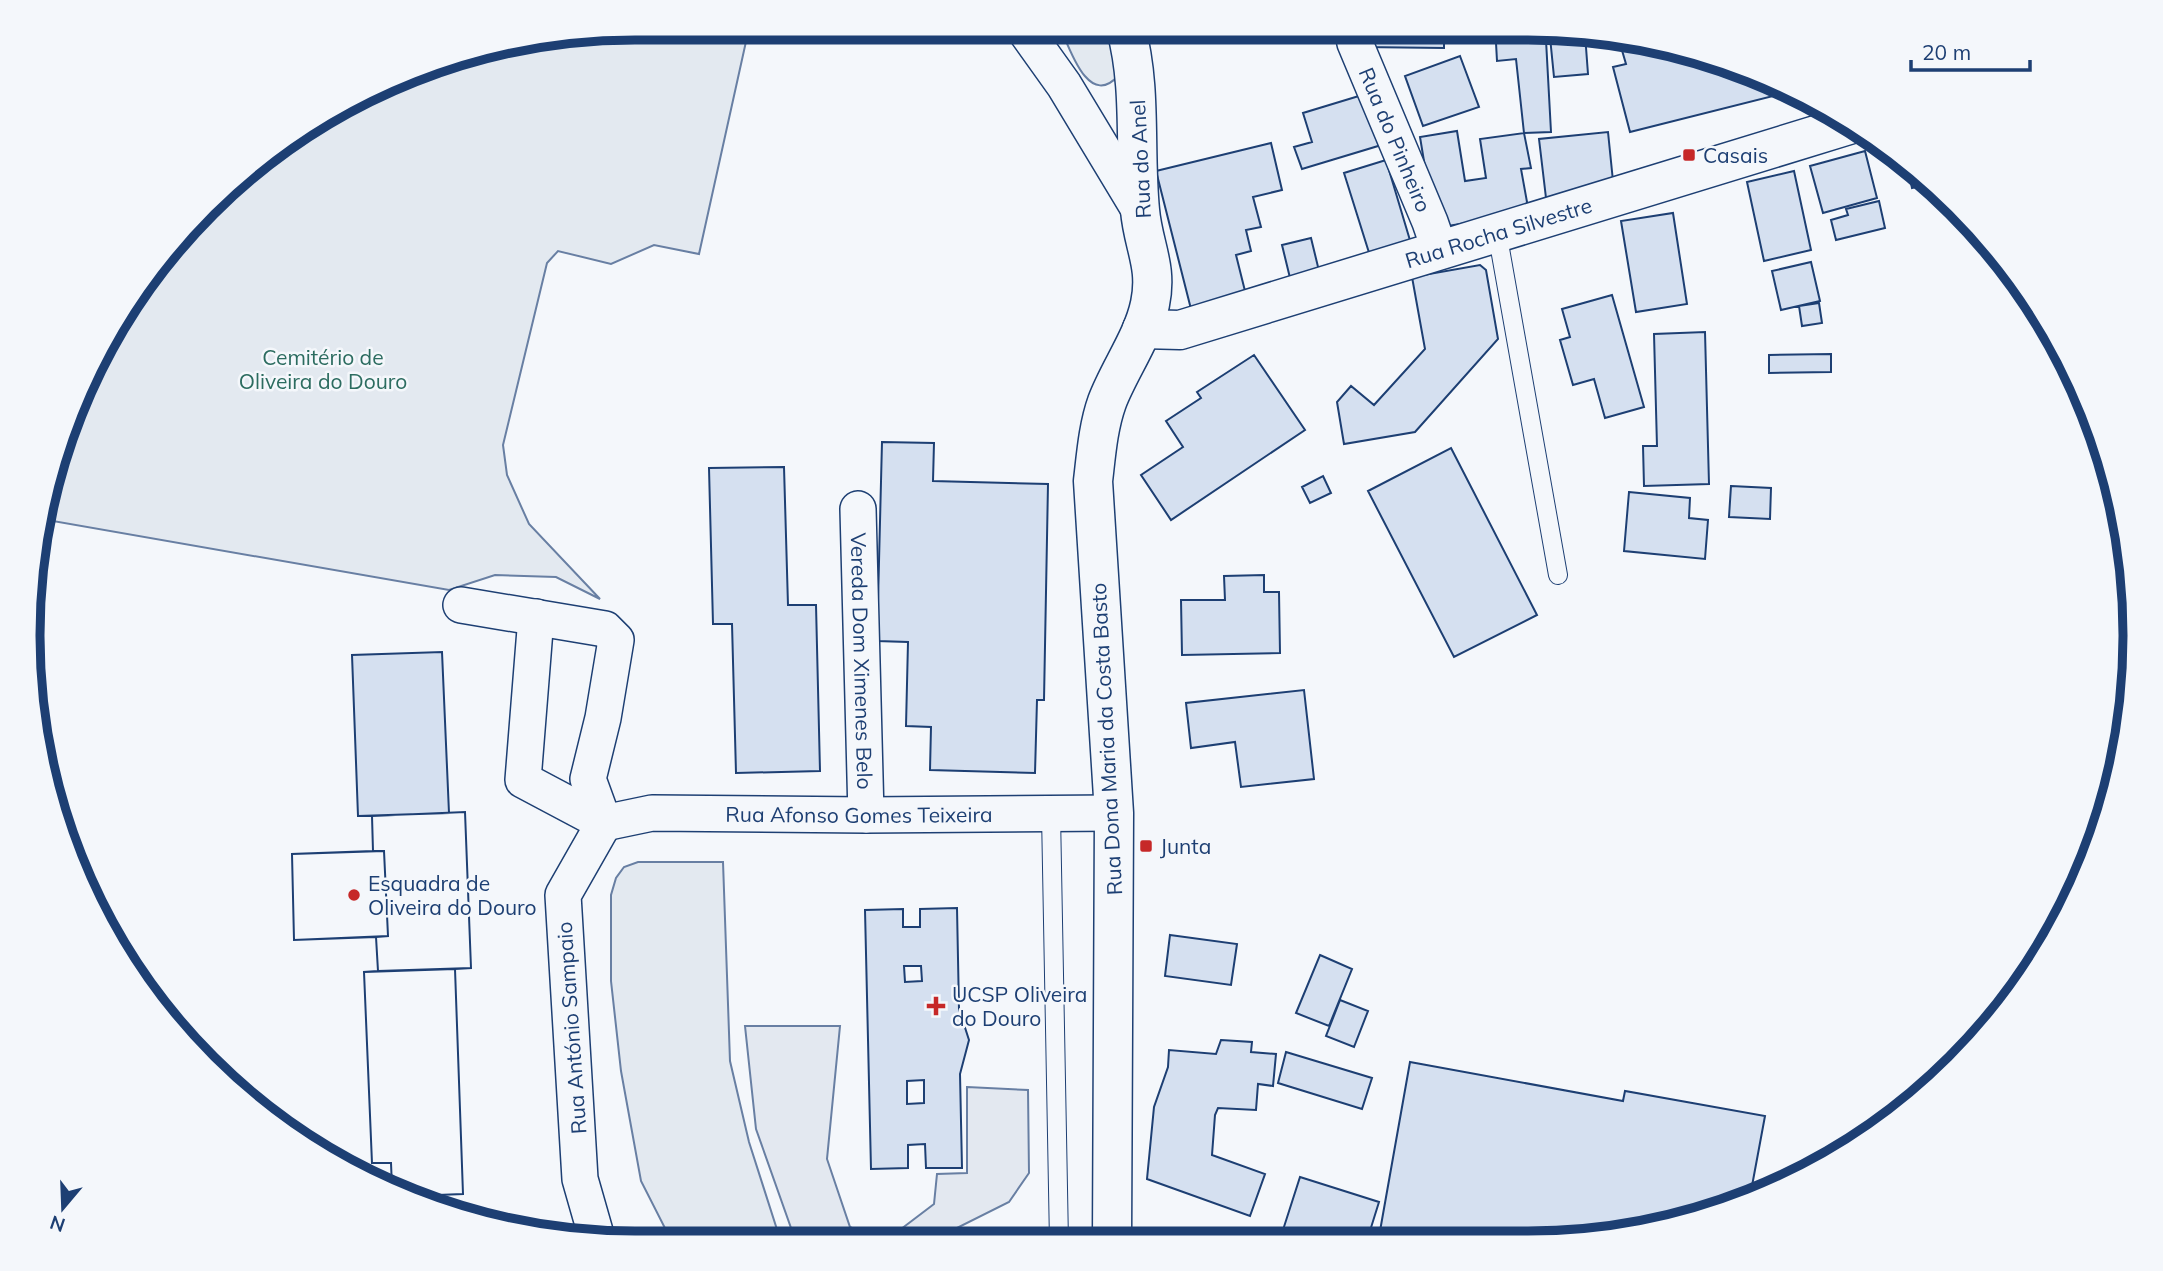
<svg xmlns="http://www.w3.org/2000/svg" width="2163" height="1271" font-family="Mulish,sans-serif">
	<style>
		.green { fill: #e3e9f0; stroke: #687fa3; stroke-width: 2 }
		.parking { fill: #e3e8f0; stroke: #687fa3; stroke-width: 2 }
		.building { fill: #d5e0f0; stroke: #1d3f73; stroke-width: 2; fill-rule: evenodd }
		.lines { fill: none; stroke-linecap: round; stroke-linejoin: round }
		.service-casing { stroke: #1d3f73; stroke-width: 20 }
		.minor-casing { stroke: #1d3f73; stroke-width: 38 }
		.tertiary-casing { stroke: #1d3f73; stroke-width: 41 }
		.service { stroke: #f4f7fb; stroke-width: 18 }
		.minor { stroke: #f4f7fb; stroke-width: 35 }
		.tertiary { stroke: #f4f7fb; stroke-width: 38 }
		.poi-dot { fill: #c62828; stroke: #f4f7fb; stroke-width: 2.5 }
		.labels { text-anchor: middle; dominant-baseline: central; stroke-width: 5; stroke-linejoin: round; paint-order: stroke }
		.street-label { font-size: 21px; fill: #1d3f73; stroke: #f4f7fb }
		.poi-label { font-size: 21px; fill: #1d3f73; stroke: #f4f7fb; text-anchor: start }
		.park-label { font-size: 21px; fill: #2c6c60; stroke: #f4f7fb }
		.rim { fill: none; stroke: #1d3f73; stroke-width: 9 }
	</style>
	<rect width="100%" height="100%" fill="#f4f7fb"/>
	<!-- green -->
	<path class="green" d="M636 28H749L699 254 654 245 611 264 558 251 547 263 503 445 507 475 529 524 600 599 556 577 495 575 449 590 47 520 60 441 153 266 266 153 441 60Z
		M1061 29H1110L1118 76C1089 108 1070 50 1061 29Z
		M638 862H723L730 1061 749 1142 781 1242H672L641 1181 621 1071 611 981V895L616 878 624 867Z"/>
	<!-- parking -->
	<path class="parking" d="M745 1026H840L827 1159 850 1227 879 1242H796L756 1129Z
		M967 1087 1028 1090 1029 1173 1009 1202 929 1242H884L934 1204 937 1174 967 1173Z"/>
	<!-- building -->
	<path class="building" d="M1361 29H1444V48L1361 47Z
		M1585 34 1588 74 1554 77 1550 37Z
		M1546 40 1551 132 1524 133 1516 59 1497 61 1496 43Z
		M1619 40 1723 60 1780 89 1781 94 1630 132 1613 67 1626 64Z
		M1460 56 1479 107 1423 126 1405 76Z
		M1372 92 1388 143 1302 169 1294 147 1312 142 1303 113Z
		M1457 131 1465 181 1486 178 1480 139 1524 133 1531 168 1521 169 1529 213 1435 228 1420 137Z
		M1608 132 1614 191 1546 198 1539 139Z
		M1271 143 1282 190 1253 197 1261 227 1246 230 1251 251 1236 255 1247 299 1192 313 1156 171Z
		M1865 151 1877 198 1823 213 1810 166Z
		M1386 160 1412 247 1371 259 1344 173Z
		M1907 164 1930 184 1912 188Z
		M1794 171 1811 250 1764 261 1747 182Z
		M1879 201 1885 228 1836 240 1831 220 1848 215 1846 209Z
		M1956 205 1957 206 1970 221 1961 224Z
		M1673 213 1687 304 1636 312 1621 221Z
		M1311 238 1320 275 1291 282 1282 245Z
		M1811 262 1820 301 1781 310 1772 271Z
		M1480 265 1486 270 1498 339 1415 432 1344 444 1337 402 1351 386 1374 405 1425 349 1412 277Z
		M1612 295 1644 407 1605 418 1594 379 1573 385 1560 340 1570 337 1562 309Z
		M1819 303 1822 323 1802 326 1799 306Z
		M1705 332 1709 484 1644 486 1643 446H1657L1654 334Z
		M1831 354V372L1769 373V355Z
		M1254 355 1305 430 1171 520 1141 475 1183 447 1166 421 1201 398 1197 392Z
		M882 442 934 443 933 481 1048 484 1044 700H1037L1035 773 930 770 931 727 906 726 908 642 877 641Z
		M1451 448 1537 615 1454 657 1368 491Z
		M784 467 788 605H816L820 771 736 773 732 624H713L709 468Z
		M1323 476 1331 493 1310 503 1302 487Z
		M1731 486 1771 488 1770 519 1729 517Z
		M1629 492 1690 498 1689 518 1708 520 1705 559 1624 551Z
		M1264 575V592H1279L1280 653 1182 655 1181 600H1225L1224 576Z
		M442 652 449 813 358 816 352 655Z
		M1304 690 1314 779 1241 787 1235 742 1191 748 1186 703Z
		M465 812 471 968 455 969 463 1194 411 1196 392 1187 391 1163H372L364 972 378 971 376 937 294 940 292 854 373 851 372 816Z
		M465 812 471 968 378 971 376 937 388 936 384 851H373L372 816Z
		M384 851 388 936 294 940 292 854Z
		M957 908 959 1009 969 1040 960 1074 962 1168H926L925 1144 908 1145V1168L871 1169 865 910 903 909V927H920V909ZM904 966H921L922 981 905 982ZM924 1080V1103L907 1104V1081Z
		M1170 935 1237 944 1231 985 1165 976Z
		M1320 955 1352 969 1329 1026 1296 1013Z
		M455 969 463 1194 411 1196 392 1187 391 1163H372L364 972Z
		M1340 1000 1368 1011 1354 1047 1326 1036Z
		M1221 1040 1252 1042 1251 1052 1276 1054 1273 1086 1258 1084 1256 1110 1218 1108 1215 1115 1212 1155 1265 1174 1250 1216 1147 1179 1154 1107 1168 1067 1169 1050 1216 1054Z
		M1286 1052 1372 1078 1362 1109 1278 1083Z
		M1410 1062 1623 1101 1625 1091 1765 1116 1752 1186 1767 1188 1685 1222 1568 1242H1438L1380 1231Z
		M1300 1177 1379 1202 1369 1234 1393 1242H1309L1282 1233Z"/>
	<g class="lines">
		<defs>
			<path id="service" d="M1497 232 1558 575
				M1051 814 1059 1242"/>
			<g id="minor">
				<path d="M1024 29 1064 85 1140 211"/>
				<path id="s1" d="M1352 29 1355 43 1430 222 1440 251"/>
				<path id="s2" d="M858 509 866 815"/>
				<path d="M461 605 605 629 616 640 603 718 588 779 604 823"/>
				<path d="M536 617 523 780 604 823"/>
				<path id="s3" d="M604 823 652 813 866 815 1114 813"/>
				<path d="M598 1242 580 1179 563 895 604 823"/>
			</g>
			<g id="tertiary">
				<path id="s4" d="M1142 329 1180 330 1852 124"/>
				<path d="M1112 1242 1114 813 1093 481C1096 456 1098 427 1107 402 1119 370 1143 338 1150 304 1158 266 1143 246 1140 210 1134 149 1142 88 1126 29"/>
			</g>
		</defs>
		<!-- service casing -->
		<use href="#service" class="service-casing"/>
		<!-- minor casing -->
		<use href="#minor" class="minor-casing"/>
		<!-- tertiary casing -->
		<use href="#tertiary" class="tertiary-casing"/>
		<!-- service -->
		<use href="#service" class="service"/>
		<!-- minor -->
		<use href="#minor" class="minor"/>
		<!-- tertiary -->
		<use href="#tertiary" class="tertiary"/>
	</g>
	<!-- markers -->
	<g class="poi-dot">
		<rect x="1682" y="148" width="14" height="14" rx="3.5"/>
		<rect x="1139" y="839" width="14" height="14" rx="3.5"/>
		<circle cx="354" cy="895" r="7"/>
		<path d="M932.5 995.5h7v7h7v7h-7v7h-7v-7h-7v-7h7z"/>
	</g>
	<g class="labels">
		<!-- street labels -->
		<g class="street-label">
			<text stroke="none"><textPath href="#s1" startOffset="119">Rua do Pinheiro</textPath></text>
			<text transform="translate(1140 159) rotate(-93)">Rua do Anel</text>
			<text stroke="none"><textPath href="#s4" startOffset="371">Rua Rocha Silvestre</textPath></text>
			<text stroke="none"><textPath href="#s2" startOffset="152">Vereda Dom Ximenes Belo</textPath></text>
			<text transform="translate(1106 739) rotate(-93)">Rua Dona Maria da Costa Basto</text>
			<text stroke="none"><textPath href="#s3" startOffset="256">Rua Afonso Gomes Teixeira</textPath></text>
			<text transform="translate(571 1028) rotate(-94)">Rua António Sampaio</text>
		</g>
		<!-- poi labels -->
		<g class="poi-label">
			<text x="1703" y="155">Casais</text>
			<text x="1160" y="846">Junta</text>
			<text x="368" y="883">Esquadra de<tspan x="368" dy="24">Oliveira do Douro</tspan></text>
			<text x="952" y="994">UCSP Oliveira<tspan x="952" dy="24">do Douro</tspan></text>
		</g>
		<!-- park labels -->
		<g class="park-label">
			<text x="323" y="357">Cemitério de<tspan x="323" dy="24">Oliveira do Douro</tspan></text>
		</g>
	</g>
	<!-- crop -->
	<path d="M0 0H2163V1271H0ZM635 40H1528A595 595 0 0 1 2123 635V636A595 595 0 0 1 1528 1231H635A595 595 0 0 1 40 636V635A595 595 0 0 1 635 40Z" fill="#f4f7fb" fill-rule="evenodd"/>
	<path class="rim" d="M635 40H1528A595 595 0 0 1 2123 635V636A595 595 0 0 1 1528 1231H635A595 595 0 0 1 40 636V635A595 595 0 0 1 635 40Z"/>
	<!-- north arrow -->
	<g transform="translate(63 1208) rotate(199)" stroke="#f4f7fb" stroke-width="5" paint-order="stroke">
	<path d="M0-5L12 26L0 18L-12 26Z" fill="#1d3f73"/>
	<text y="-10" font-size="19" font-weight="bold" text-anchor="middle" fill="#1d3f73">N</text>
	</g>
	<!-- scale -->
	<path d="M1911 60v10h119v-10" fill="none" stroke="#1d3f73" stroke-width="3.5"/>
	<text x="1922" y="60" font-size="21" fill="#1d3f73" stroke="#f4f7fb" stroke-width="5" paint-order="stroke">20 m</text>
</svg>
